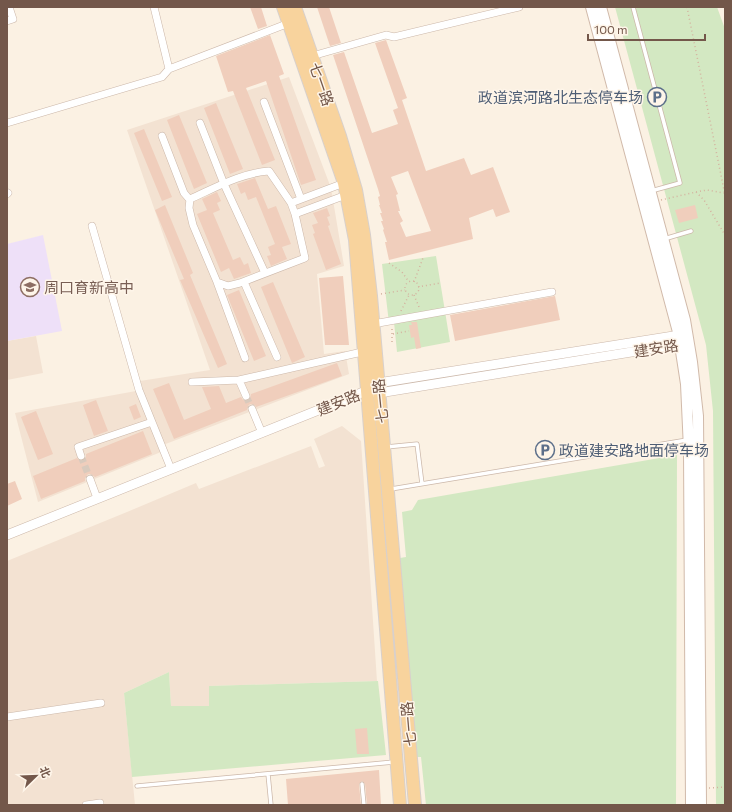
<svg xmlns="http://www.w3.org/2000/svg" width="732" height="812" font-family="Commissioner,'Noto Sans SC',sans-serif">
	<style>
		.residential { fill: #f3e2d2 }
		.education { fill: #eee0f8 }
		.green { fill: #d3e8c2 }
		.building { fill: #f0cebc; fill-rule: evenodd }
		.lines { fill: none; stroke-linecap: round; stroke-linejoin: round }
		.minor-tunnel { stroke: #d9cabd; stroke-width: 7; stroke-dasharray: 7 3.5; stroke-linecap: butt }
		.service-casing { stroke: #ccb8aa; stroke-width: 5 }
		.minor-casing { stroke: #ccb8aa; stroke-width: 8 }
		.tertiary-casing { stroke: #ccb8aa; stroke-width: 10 }
		.secondary-casing { stroke: #d1baaa; stroke-width: 12 }
		.primary-casing { stroke: #d8d0cc; stroke-width: 14 }
		.path { stroke: #d4b29f; stroke-width: 1.5; stroke-dasharray: 1 3; stroke-linecap: butt }
		.service { stroke: #fff; stroke-width: 3.5 }
		.minor { stroke: #fff; stroke-width: 7 }
		.tertiary { stroke: #fff; stroke-width: 9 }
		.secondary { stroke: #fff; stroke-width: 10 }
		.primary { stroke: #f8d39d; stroke-width: 12 }
		.labels { text-anchor: middle; dominant-baseline: central; stroke-width: 3; stroke-linejoin: round; paint-order: stroke }
		.street-label { font-size: 15px; fill: #73574a; stroke: #fef5e9 }
		.service-label { font-size: 15px; fill: #4e5e75; stroke: #fef5e9; text-anchor: end }
		.education-label { font-size: 15px; fill: #785e54; stroke: #fef5e9; text-anchor: start }
	</style>
	<rect width="100%" height="100%" fill="#fbf1e3"/>
	<!-- residential -->
	<path class="residential" d="M289 77 331 188 344 266 317 274 324 354 345 351 349 374 163 445 140 381 210 370 127 130Z
		M36 336 43 373 7 380V341Z
		M136 391 161 452 38 502 15 413Z
		M342 426 361 441 377 681 209 686V706H171L169 672 124 693 135 805H7V561L127 512 196 483 199 489 311 446 319 468 325 466 314 439Z"/>
	<!-- education -->
	<path class="education" d="M43 235 62 331 7 341V244Z"/>
	<!-- green -->
	<path class="green" d="M615 7H717L725 29V805H716L713 411 706 345Z
		M436 256 450 342 397 352 394 322 389 323 382 264Z
		M677 455 676 805H426L421 757H415L400 558 406 557 402 512 412 510 418 500Z
		M169 672 171 706H209V686L378 681 386 755 132 777 124 693Z"/>
	<!-- building -->
	<path class="building" d="M250 7H261L267 26 258 29Z
		M317 7H329L341 43 330 46Z
		M270 35 284 74 279 76 316 180 301 185 266 81 246 88 275 160 262 165 233 91 228 92 216 56Z
		M386 40 407 98 402 100 426 171 464 158 471 175 493 167 510 212 496 217 493 209 469 218 473 239 389 260 385 242H387L383 230 384 229 381 221H383L380 213H382L379 205H380L378 197 380 196 378 189 333 55 344 52 372 133 398 124 393 110 398 108 375 43ZM408 171 431 231 406 237 400 223 403 221 398 211H400L396 195 398 194 391 177Z
		M216 103 243 169 230 174 204 108Z
		M179 115 207 183 194 189 167 120Z
		M144 129 172 197 162 201 134 133Z
		M255 178 268 209 276 206 291 244 282 247 287 259 271 266 267 256 271 255 268 247 275 244 256 197 248 200 245 192 241 194 237 184Z
		M217 192 221 201 217 203 220 210 213 213 233 260 240 257 244 265 248 263 251 273 234 279 229 268 221 272 197 214 207 210 202 199Z
		M165 205 193 273 190 275 227 364 218 368 180 280 184 279 155 210Z
		M695 205 698 218 679 223 675 210Z
		M327 208 330 216 327 217 330 225 328 226 341 264 326 270 313 234 315 233 312 225 318 223 313 213Z
		M343 276 349 345H325L319 278Z
		M273 282 305 357 292 363 261 287Z
		M239 290 266 356 254 361 227 295Z
		M555 296 560 320 455 341 450 315Z
		M411 322H417L421 348 416 349 414 337 411 338 409 325H412Z
		M337 363 342 376 256 407 255 405 250 404 248 406 247 410 174 439 153 389 169 383 184 420 211 409 202 387H203L219 386 226 403 241 397 243 400 248 401 250 399 251 394Z
		M96 400 108 431 94 436 83 405Z
		M136 404 141 417 134 420 129 407Z
		M36 411 53 454 38 460 21 417Z
		M143 431 152 454 95 477 91 474H88L85 478V481L41 499 33 476 77 458 80 461H83L86 457V454Z
		M15 481 22 499 7 506V484Z
		M367 728 369 754H357L355 729Z
		M379 770 381 805H367L365 784 362 781 359 784 361 805H288L286 779Z"/>
	<g class="lines">
		<!-- minor-tunnel -->
		<path class="minor-tunnel" d="M246 396 252 409
			M81 456 90 479"/>
		<defs>
			<path id="service" d="M633 7 680 183 651 191
				M664 239 691 231
				M386 447 417 444 422 484
				M391 489 687 440
				M268 774 271 805
				M362 784 364 805
				M137 786 394 762"/>
			<path id="minor" d="M154 7 169 69
				M7 21 13 19 9 7
				M312 56 386 35 394 37 519 7
				M264 102 301 199
				M7 123 162 77 169 69 289 23
				M200 123 224 184 265 273
				M162 136 184 193 190 200
				M269 171 291 203 295 214 305 258 240 283 228 286 217 282 193 225 189 208 190 199C215 188 241 173 269 171Z
				M7 194 8 193
				M291 203 344 183
				M295 214 346 195
				M92 226 139 390 171 469
				M217 282 245 358
				M244 282 277 357
				M373 324 552 292
				M192 382 239 380
				M246 396 239 380 362 352
				M252 409 262 433
				M81 456 78 447 152 422
				M90 479 97 498
				M7 717 101 703
				M86 805 100 803"/>
			<path id="tertiary" d="M374 392 379 393 687 343
				M7 535 366 391 378 383 686 334"/>
			<path id="secondary" d="M591 7 678 332 686 384 689 449 691 805
				M601 7 685 320 692 362 698 416 701 805"/>
			<path id="primary" d="M283 7 344 183 355 240 400 805
				M295 7 340 136 356 190 364 235 371 296 415 805"/>
		</defs>
		<!-- service casing -->
		<use href="#service" class="service-casing"/>
		<!-- minor casing -->
		<use href="#minor" class="minor-casing"/>
		<!-- tertiary casing -->
		<use href="#tertiary" class="tertiary-casing"/>
		<!-- secondary casing -->
		<use href="#secondary" class="secondary-casing"/>
		<!-- primary casing -->
		<use href="#primary" class="primary-casing"/>
		<!-- path -->
		<path class="path" d="M687 7 725 195
			M696 192 707 190 724 193
			M661 200 696 192 704 200 725 235
			M389 263 402 272 409 282
			M405 288a7 7 0 1 1 14 0a7 7 0 1 1-14 0Z
			M414 282 423 258
			M418 287 440 283
			M381 294 405 290
			M414 295 419 307
			M401 311 409 295
			M392 329V342
			M393 334 409 331
			M709 788 725 787"/>
		<!-- service -->
		<use href="#service" class="service"/>
		<!-- minor -->
		<use href="#minor" class="minor"/>
		<!-- tertiary -->
		<use href="#tertiary" class="tertiary"/>
		<!-- secondary -->
		<use href="#secondary" class="secondary"/>
		<!-- primary -->
		<use href="#primary" class="primary"/>
	</g>
	<!-- icons -->
	<defs>
		<symbol id="parking-ring" viewBox="-11 -11 22 22"><circle r="9.5" fill="#fef5e9" stroke="#5c6f8a" stroke-width="1.5"/><path d="M-3.5-5.5H1a3.5 3.5 0 0 1 0 7H-1V5.5H-3.5ZM-1-3.4V-.6H.8a1.4 1.4 0 0 0 0-2.8Z" fill="#5c6f8a"/></symbol>
		<symbol id="school-ring" viewBox="-11 -11 22 22"><circle r="9.5" fill="#fef5e9" stroke="#8d6e63" stroke-width="1.5"/><path d="M0-5L7-2L0 1L-7-2ZM-4 1L0 2.5L4 1V4Q0 6-4 4Z" fill="#8d6e63"/></symbol>
	</defs>
	<g fill-rule="evenodd">
		<use href="#parking-ring" x="646" y="86" width="22" height="22"/>
		<use href="#school-ring" x="19" y="276" width="22" height="22"/>
		<use href="#parking-ring" x="534" y="439" width="22" height="22"/>
	</g>
	<g class="labels">
		<!-- street labels -->
		<g class="street-label">
			<text transform="translate(322 84) rotate(71)">七一路</text>
			<text transform="translate(656 348) rotate(-9)">建安路</text>
			<text transform="translate(380 401) rotate(-96)">七一路</text>
			<text transform="translate(338 402) rotate(-22)">建安路</text>
			<text transform="translate(408 724) rotate(-95)">七一路</text>
		</g>
		<!-- service labels -->
		<g class="service-label">
			<text x="643" y="97">政道滨河路北生态停车场</text>
			<text x="559" y="450" text-anchor="start">政道建安路地面停车场</text>
		</g>
		<!-- education labels -->
		<g class="education-label">
			<text x="44" y="287">周口育新高中</text>
		</g>
	</g>
	<!-- border -->
	<rect width="732" height="812" fill="none" stroke="#73574a" stroke-width="16"/>
	<!-- north arrow -->
	<g transform="translate(36 776) rotate(67)" stroke="#fef5e9" stroke-width="3" paint-order="stroke">
	<path d="M0-3L7 15L0 10L-7 15Z" fill="#73574a"/>
	<text y="-6" font-size="11" font-weight="bold" text-anchor="middle" fill="#73574a">北</text>
	</g>
	<!-- scale -->
	<path d="M588 34v6h117v-6" fill="none" stroke="#73574a" stroke-width="2"/>
	<text x="594" y="34" font-size="12" fill="#73574a" stroke="#fef5e9" stroke-width="3" paint-order="stroke">100 m</text>
</svg>
